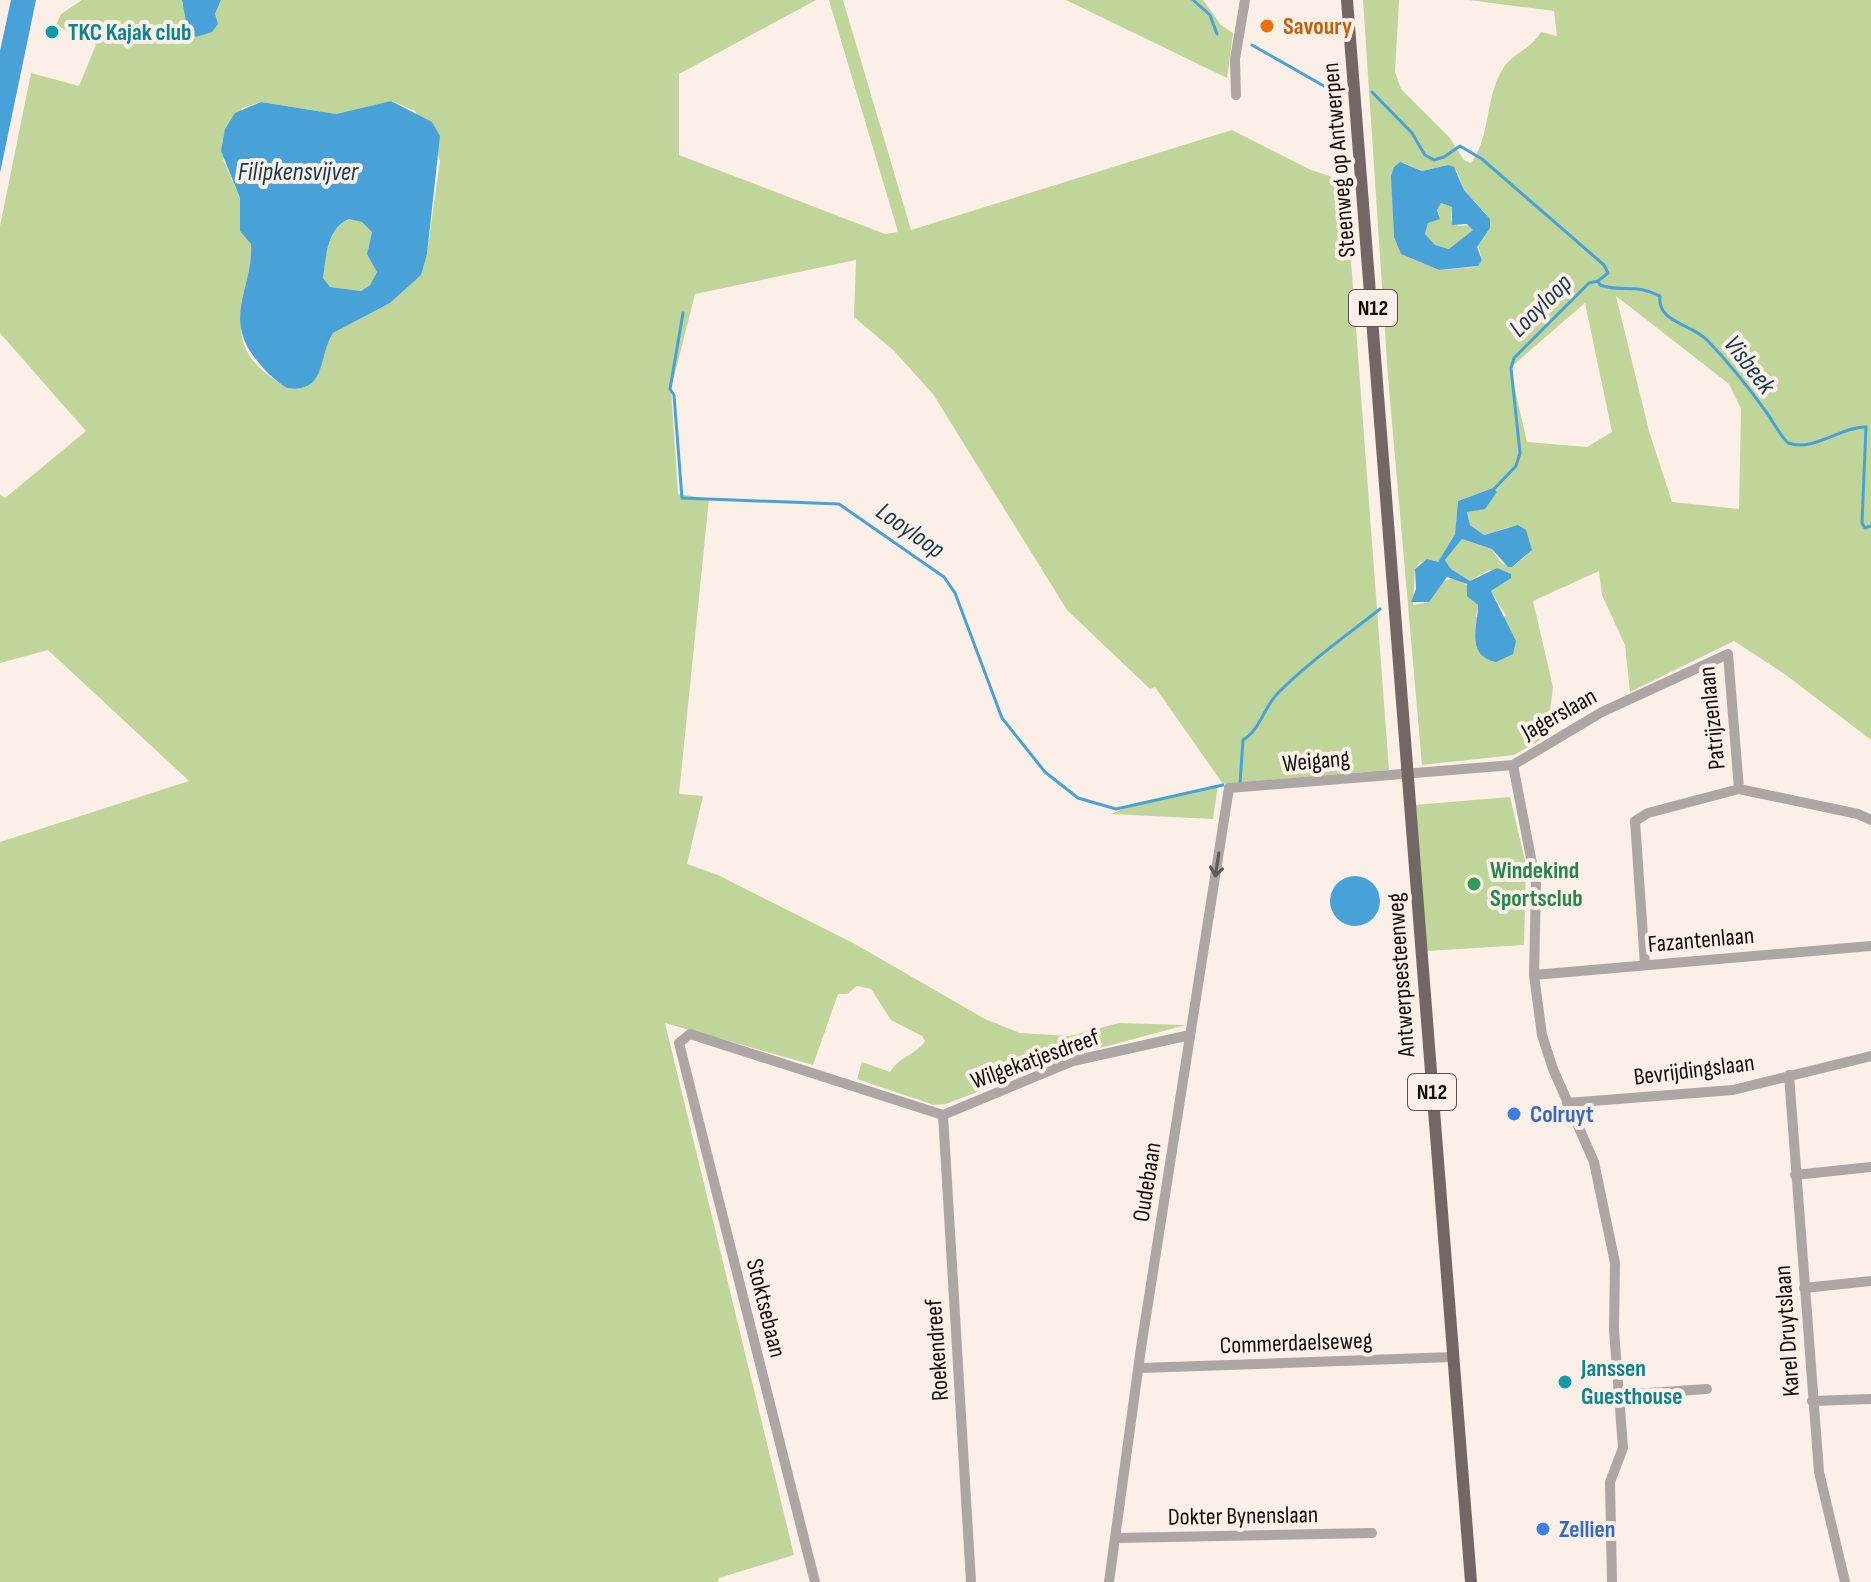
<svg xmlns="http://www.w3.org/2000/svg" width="1871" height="1582" font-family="'Sofia Sans Condensed',sans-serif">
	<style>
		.green { fill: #c0d59a; fill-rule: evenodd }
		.water { fill: #48a2d7; fill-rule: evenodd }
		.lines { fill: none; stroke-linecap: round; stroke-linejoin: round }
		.stream { stroke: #48a2d7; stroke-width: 3 }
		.minor { stroke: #aca6a5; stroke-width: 10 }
		.major { stroke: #736765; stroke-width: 12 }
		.oneway { stroke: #605a59 }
		.food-dot { fill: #e8710a; stroke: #fcefe7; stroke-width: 3 }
		.culture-dot { fill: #0f9aa8; stroke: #fcefe7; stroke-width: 3 }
		.leisure-dot { fill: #2e9e5b; stroke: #fcefe7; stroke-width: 3 }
		.shop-dot { fill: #3f7fe0; stroke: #fcefe7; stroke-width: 3 }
		.labels { text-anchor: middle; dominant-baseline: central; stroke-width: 8; stroke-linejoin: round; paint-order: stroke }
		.shield { fill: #fcefe7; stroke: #59524e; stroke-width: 2 }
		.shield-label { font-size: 22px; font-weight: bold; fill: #130f0d }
		.food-label { font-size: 24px; font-weight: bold; fill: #c56008; stroke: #fcefe7; text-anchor: start }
		.culture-label { font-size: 24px; font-weight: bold; fill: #0d838f; stroke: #fcefe7; text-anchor: start }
		.street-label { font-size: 24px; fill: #130f0d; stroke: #fcefe7 }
		.leisure-label { font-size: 24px; font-weight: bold; fill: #27864d; stroke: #fcefe7; text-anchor: start }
		.shop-label { font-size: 24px; font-weight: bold; fill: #366cbe; stroke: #fcefe7; text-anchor: start }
		.water-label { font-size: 26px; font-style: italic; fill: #153b51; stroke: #fcefe7 }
	</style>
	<rect width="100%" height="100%" fill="#fcefe7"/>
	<!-- green -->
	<path class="green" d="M82 0H182V4L215 14 221 0H816L679 74V155L885 234 898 232 829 0H843L911 230 1232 130 1311 170 1345 181 1389 770 1223 784 1155 687 1150 689 1067 610 933 394 894 351 854 317 856 260 695 294 671 389 678 494 709 499 679 794 703 796 687 864 718 875 855 944 985 1019 1020 1033 1070 1036 1119 1023 1186 1025 1074 1055 946 1104 934 1105 857 1079 862 1062 890 1072C901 1055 916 1055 925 1041L922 1036 891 1020 871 989 857 986 847 994H838L813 1065 665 1023 794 1555 719 1578 718 1582H0V842L189 781 48 650 0 663V495L5 498 86 431 0 333V226L31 73 79 86 96 45 56 25 61 14ZM392 101 415 111 440 160 427 254 390 303 333 333C318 355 327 394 287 388 212 344 251 307 251 244L240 230V198L223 159 242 108 261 102 336 114Z
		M1066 0H1203L1221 25 1233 33 1227 78Z
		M1363 0H1399L1395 72 1401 89 1449 137 1464 160 1471 163C1492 134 1484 97 1504 67 1513 53 1530 50 1541 32L1557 36 1554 11 1469 0H1871V740L1786 675 1734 641 1630 692 1625 645 1602 595 1599 571 1533 601 1553 687 1547 736 1514 755 1422 765 1388 377ZM1404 163 1422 171 1448 165 1457 171 1464 190 1487 215 1490 228 1478 245 1482 260 1475 267 1439 270 1401 254 1394 237 1392 184ZM1616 296 1729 384 1741 409 1739 509 1672 502 1649 431ZM1585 303 1612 432 1587 447 1527 442 1510 368ZM1493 488 1497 492 1485 508 1467 512 1470 525 1484 535 1509 527 1532 550 1513 567 1501 563 1492 549 1462 539 1445 560 1451 569 1470 581 1489 570 1510 578 1491 591 1506 616 1476 617 1478 605 1467 585 1454 578 1441 582 1429 602 1413 605 1415 569 1420 562H1438L1455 534 1458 501Z
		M1441 203 1452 207 1451 220 1459 226 1471 225 1473 230 1450 249 1435 245 1425 234 1428 223 1440 216 1437 210Z
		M349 219 362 221 372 232 368 249 377 272 370 285 361 291 330 287 323 278C325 257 328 228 349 219Z
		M1218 785 1213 819 1111 814 1123 809Z
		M1510 797 1526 865 1524 945 1427 951 1415 805Z"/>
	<!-- water -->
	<path class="water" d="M11 0H36L0 173V51Z
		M182 0H221L215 14 218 24 212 32 196 37 188 31Z
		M391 101 432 122 440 136 427 254 421 275 390 303 333 333C318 356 327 394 287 388 275 381 264 370 255 358 223 317 253 289 251 244L240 231V198L221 151 225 129 235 113 261 102 336 114ZM349 219 362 222 372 232 367 254 377 272 370 285 361 291 330 287 323 278C326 257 327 228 349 219Z
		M1400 162 1422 171 1448 165 1454 167 1464 190 1490 219V228L1477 247 1482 260 1478 266 1439 270 1401 254 1394 237 1391 176 1394 167ZM1441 203 1452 207V225L1467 224 1473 230 1449 249 1435 245 1425 234 1428 223 1440 219 1437 210Z
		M1493 488 1497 492 1485 509 1467 512 1470 525 1484 535 1518 525 1526 530 1532 550 1512 567H1508L1492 549 1462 539 1445 560 1451 569 1470 581 1497 568 1511 574V578L1491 591 1516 641 1513 654 1496 662C1465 655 1478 626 1478 605L1467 596V584L1447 577 1429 602H1411L1416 589 1415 569 1427 559 1438 562 1455 534 1458 501Z
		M1330 901a25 25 0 1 1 50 0a25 25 0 1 1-50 0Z"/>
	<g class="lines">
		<!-- stream -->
		<path class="stream" d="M1193 0 1210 15 1217 34
			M1252 45 1338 94
			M1372 92 1412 133 1425 155 1434 160 1444 157 1460 146 1482 159 1604 265 1608 273 1598 281 1600 285C1623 293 1634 283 1660 296 1657 323 1691 323 1708 341 1730 364 1749 388 1767 413 1774 423 1779 434 1788 443 1814 452 1840 427 1866 427L1862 523 1865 528 1871 526
			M683 313 670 389 674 395 682 498 839 504 944 577 955 593 1002 718 1045 772 1078 798 1116 809 1223 785
			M1493 490 1516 466 1520 453 1511 368 1514 358 1589 283 1598 281
			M1240 783 1243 740C1261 729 1264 706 1279 692 1310 661 1346 636 1380 609"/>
		<!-- minor -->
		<path class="minor" d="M1236 95 1235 59 1245 0
			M1513 765 1536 884 1534 975 1542 1035 1553 1069 1594 1162 1615 1263 1614 1330 1623 1448 1610 1482 1612 1582
			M1645 965 1635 821 1648 813 1739 789
			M1534 975 1871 946
			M1789 1075 1819 1472 1845 1582
			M1567 1103 1733 1090 1871 1056
			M943 1115 971 1582
			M943 1115 1073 1061 1190 1035
			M1795 1175 1871 1167
			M1804 1288 1871 1281
			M1141 1368 1453 1357
			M1619 1395 1707 1389
			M1812 1401 1871 1399
			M1116 1538 1372 1533
			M815 1582 679 1043 690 1034 943 1115
			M1109 1582 1141 1348 1229 788 1513 765 1602 712 1728 654 1739 789 1858 814 1871 820"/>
		<!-- major -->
		<path class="major" d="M1347 0 1471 1582"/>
	</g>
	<!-- one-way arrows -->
	<defs><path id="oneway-shaft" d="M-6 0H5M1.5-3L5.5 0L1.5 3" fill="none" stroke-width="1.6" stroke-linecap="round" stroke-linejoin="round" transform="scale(2)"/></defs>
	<use class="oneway" href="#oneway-shaft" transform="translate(1217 865) rotate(99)"/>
	<!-- markers -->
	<circle class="food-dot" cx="1267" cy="26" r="8"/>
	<g class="culture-dot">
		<circle cx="52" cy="32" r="8"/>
		<circle cx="1565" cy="1382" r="8"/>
	</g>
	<circle class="leisure-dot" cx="1474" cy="884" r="8"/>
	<g class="shop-dot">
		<circle cx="1514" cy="1114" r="8"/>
		<circle cx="1543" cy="1529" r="8"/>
	</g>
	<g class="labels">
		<!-- shield labels -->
		<g class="shield">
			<rect x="1349" y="290" width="48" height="36" rx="6"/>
			<rect x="1408" y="1074" width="48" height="36" rx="6"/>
		</g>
		<g class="shield-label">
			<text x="1373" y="308">N12</text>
			<text x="1432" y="1092">N12</text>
		</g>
		<!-- food labels -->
		<g class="food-label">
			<text x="1283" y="26">Savoury</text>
		</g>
		<!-- culture labels -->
		<g class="culture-label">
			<text x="68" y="32">TKC Kajak club</text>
			<text x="1581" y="1368">Janssen<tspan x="1581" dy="28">Guesthouse</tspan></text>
		</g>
		<!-- street labels -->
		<g class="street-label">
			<text transform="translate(1339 160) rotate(-95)">Steenweg op Antwerpen</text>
			<text transform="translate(1559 714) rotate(-29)">Jagerslaan</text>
			<text transform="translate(1712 718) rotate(-96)">Patrijzenlaan</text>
			<text transform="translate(1316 761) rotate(-5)">Weigang</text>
			<text transform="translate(1701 940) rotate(-5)">Fazantenlaan</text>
			<text transform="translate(1401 975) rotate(-94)">Antwerpsesteenweg</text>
			<text transform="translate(1035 1059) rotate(-20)">Wilgekatjesdreef</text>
			<text transform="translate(1694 1070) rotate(-7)">Bevrijdingslaan</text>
			<text transform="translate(1147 1182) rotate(-81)">Oudebaan</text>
			<text transform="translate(766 1308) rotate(76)">Stoktsebaan</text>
			<text transform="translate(1787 1331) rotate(-94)">Karel Druytslaan</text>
			<text transform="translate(1296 1343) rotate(-2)">Commerdaelseweg</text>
			<text transform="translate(937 1350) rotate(-94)">Roekendreef</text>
			<text transform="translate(1243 1516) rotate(-1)">Dokter Bynenslaan</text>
		</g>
		<!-- leisure labels -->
		<g class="leisure-label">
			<text x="1490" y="870">Windekind<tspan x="1490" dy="28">Sportsclub</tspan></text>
		</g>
		<!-- shop labels -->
		<g class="shop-label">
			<text x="1530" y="1114">Colruyt</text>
			<text x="1559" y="1529">Zellien</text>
		</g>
		<!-- water labels -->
		<g class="water-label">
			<text x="298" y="172">Filipkensvijver</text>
			<text transform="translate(1541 306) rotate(-45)">Looyloop</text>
			<text transform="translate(1749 365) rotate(52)">Visbeek</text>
			<text transform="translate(910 531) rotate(35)">Looyloop</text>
		</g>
	</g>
</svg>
